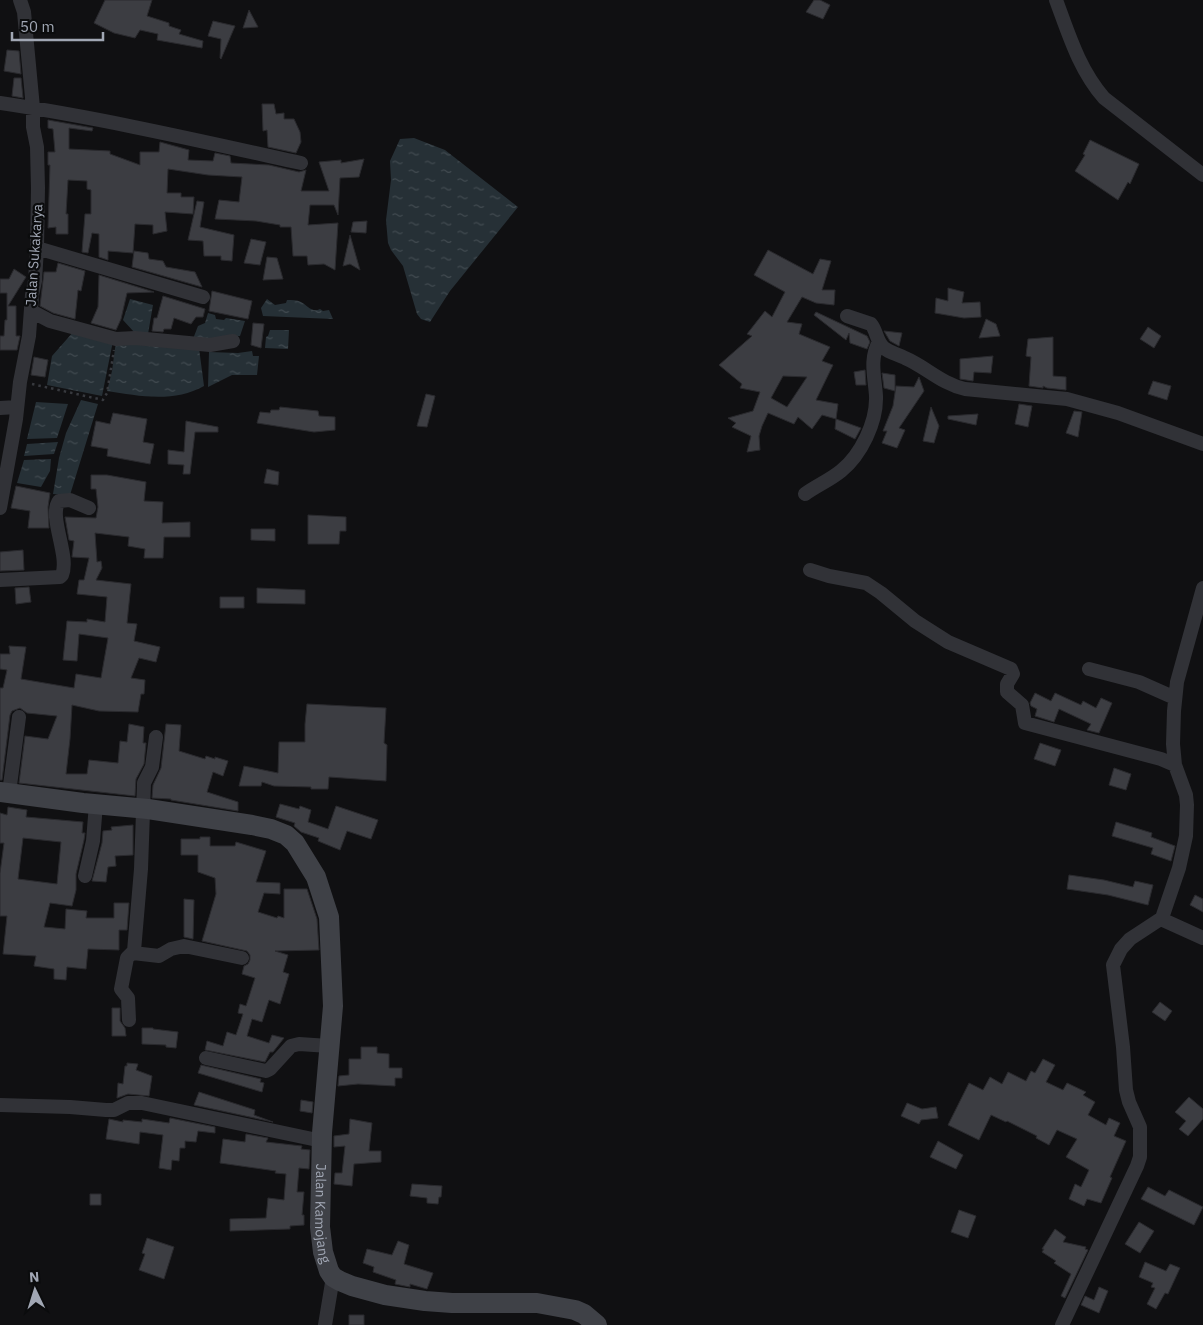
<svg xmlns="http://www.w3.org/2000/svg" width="1203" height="1325" font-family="'IBM Plex Sans',sans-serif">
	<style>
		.water { fill: url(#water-ripples) }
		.building { fill: #3c3d42; stroke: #2a2a2e; fill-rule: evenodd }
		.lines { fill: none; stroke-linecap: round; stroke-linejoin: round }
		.path { stroke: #37393e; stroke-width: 2.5; stroke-dasharray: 2.5 4; stroke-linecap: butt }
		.minor { stroke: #313237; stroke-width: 14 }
		.secondary { stroke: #3f4147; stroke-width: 20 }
		.labels { text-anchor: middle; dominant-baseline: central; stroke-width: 4.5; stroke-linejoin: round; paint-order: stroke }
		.street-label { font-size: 14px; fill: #a1a7b4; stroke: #0b0c0d }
	</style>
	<defs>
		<pattern id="water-ripples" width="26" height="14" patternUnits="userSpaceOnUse" patternTransform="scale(1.25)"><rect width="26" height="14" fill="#263036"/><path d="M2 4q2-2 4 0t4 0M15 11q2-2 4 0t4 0" fill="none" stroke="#424b51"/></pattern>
	</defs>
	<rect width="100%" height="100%" fill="#101012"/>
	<!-- water -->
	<path class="water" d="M414 138 445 150 518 207 450 291 430 322 421 319 417 314 403 266 391 250 388 243 386 220 391 180 390 161 400 139Z
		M130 299 153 305 148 334 134 332 123 320Z
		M267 299 275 305 286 303 287 300C292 300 297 300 301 302 308 306 312 313 320 309L323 311 329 310 333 319 263 316 261 308Z
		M208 313 215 315 216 319 224 320 226 318 245 321 240 336 218 337 209 342 193 339 198 326 205 323Z
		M270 330H289L288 349 265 348 266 337 268 336Z
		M74 331 113 341 102 396 47 385 52 356Z
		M116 341 199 348 204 386C174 403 139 396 107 391L112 371Z
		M252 351 253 356H259L257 375H232L208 387 209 352 238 353Z
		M81 400 98 404 70 495 53 494 59 458 66 433Z
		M36 402 68 404 57 438 27 439Z
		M58 442 54 454 24 456 27 444Z
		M51 459 50 471 41 487 17 483 24 460Z"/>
	<!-- building -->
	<path class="building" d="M105 0H152L147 16 169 23V26L181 30 179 34 203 41 202 48 157 40 158 34 140 30 135 38 114 33 94 23Z
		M814 0H820L830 5 823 19 806 12Z
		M249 10 258 27 243 28Z
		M213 21 235 26 221 59 220 58 221 39 208 36Z
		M7 50 19 51 21 74 4 71Z
		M14 78H21L23 98 12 96Z
		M262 104H274L276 114 284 113V119H294L300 132 301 142 296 153 268 147 267 130 263 131Z
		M48 120 93 128 92 131 69 128V149L110 151V154L140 165V152H159L160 142 189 150 188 160 213 161 215 153 230 156 231 163 269 165 299 172 306 170 301 191H329L319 162 341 160V163L364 159 359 177 340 178 338 215 334 205H310L308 225 338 223 335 270 324 264 308 265 307 256H293L291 227H280V225L256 221 215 219 219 200 239 202 242 177 208 175 168 169 167 193H181V197H194L193 214 165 212 167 231 153 234V225L135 224 133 253 108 251V260L99 257V234L92 233 88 253 82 252 85 214H91V190L87 189V181L68 180 66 214H68V234H56V227L48 228 50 165H48V152H55L53 129 48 128Z
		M1090 140 1139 164 1130 184 1128 182 1118 200 1075 171 1085 155 1083 154Z
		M197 201 204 202 200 227 234 235 232 261 221 260V256H204L203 241 188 240Z
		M367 221 366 233 351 232 353 222Z
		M350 235 360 270 350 264 343 266Z
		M251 239 266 242 260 265 244 263Z
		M768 250 813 274 820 259 831 261 822 290H835L834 305 816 303 802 297 787 322 802 324 799 334 830 347 822 361 833 365 816 400 838 404 836 419 822 415 812 429 798 417 794 424 768 413 762 426 759 436 760 450 747 452 751 436 732 427 736 423 728 418 753 411 760 392 740 388 742 384 719 365 752 336 747 334 765 311 772 317 785 292 754 275ZM783 376 807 377 787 407 771 398Z
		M134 251 148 253 149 259 163 261 166 267 195 272 202 287 132 267Z
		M267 257 277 258 283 279 263 280Z
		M58 263 85 271 81 291 78 290 75 319 53 313 40 306 44 272H56Z
		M14 269 26 277 8 306H16V336H20L17 350H0V336H4L5 320H7V293H0V279H9Z
		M99 275 154 292 127 293 121 319 116 330 91 323 98 307Z
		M948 288 964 292 962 303 980 302 981 317 964 318 935 313 936 298 948 301Z
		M212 291 252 301 248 319 209 311Z
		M163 296 205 309 203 317H196L191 324 174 318 171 329H164L163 332 152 331 154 318H157Z
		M816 312 867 336 870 342 867 349 850 343 849 333 846 340 814 315Z
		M986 319 996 324 1000 336 979 338Z
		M253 323 264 324 261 348 251 345Z
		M1148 327 1161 336 1154 348 1140 339Z
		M884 331 902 333 899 346 890 341Z
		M1053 337V376L1066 377V390L1047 388 1043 386V388L1029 386 1031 357 1026 356 1028 339Z
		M993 356 991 373 974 372 973 381 960 379V359Z
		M34 357 48 360 45 377 31 375Z
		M865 370 866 385H856L854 372Z
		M882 373 895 375V391L884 388Z
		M919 377 924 391 899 428 905 430 897 448 882 443 887 431H883L893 406 896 386 914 387Z
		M1153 381 1171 386 1167 400 1148 394Z
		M426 394 435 396 427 427 417 426Z
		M1019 404 1032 406 1028 427 1015 424Z
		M280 407 318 411 319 416 335 417V430L314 432 257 423 260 412 270 413 271 410H279Z
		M931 407 939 426 934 443 923 441Z
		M1074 411 1082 412 1078 437 1066 433Z
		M113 413 147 419 143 442 154 444 150 464 107 456 108 449 91 446 96 421 110 424Z
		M978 414 976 425 948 419V416Z
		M836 419 861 428 855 439 835 429Z
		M186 421 218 427V432H195L190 474H183L184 465 168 464V450L184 452Z
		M267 469 279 472 278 485 264 483Z
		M91 475H107L146 482 144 501 163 502 162 523 190 522V537H164L163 558H144L145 549 128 546 129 537 95 533 97 562 101 561 102 568 96 580 131 584 127 623 137 624 134 641 160 647 156 662 139 658 131 678 145 680 144 694H141L138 712 99 711 72 705 70 739 66 774H87L89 760 118 763 120 741 127 742 129 724 144 727 143 743H146L144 764 136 779 135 796 19 783 25 736 48 739 57 716 27 713 20 708 12 711 10 715 2 780H0V688H3L7 670 0 669V654H10L9 646 26 647 21 679 74 688 76 674 101 678 108 638 79 634 77 661 63 660 67 621 87 622V619L105 622 107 597 77 594 79 580H84L89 558 72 557 74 541 69 540 65 517 96 518 98 507 96 489H91Z
		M16 486 50 493 48 507 49 528H28L30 511 11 508Z
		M308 515 346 517V531H340L339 544H308Z
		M251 529H275V541L251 540Z
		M23 550 24 570 0 571V552Z
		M29 587 31 602 16 604 15 588Z
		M257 588 305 590V604L257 603Z
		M220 597H244V608H220Z
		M1035 693 1051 701 1055 693 1081 705 1083 701 1096 708 1101 698 1112 703 1099 733 1087 730 1091 724 1059 709 1054 722 1035 716 1037 709 1031 706 1030 703Z
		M307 704 386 708 384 743 387 745 386 781 329 777 328 789H311V787L274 786 262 782 261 786H239L244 766 278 773 279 742H305V724Z
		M166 724 181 725 179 751 205 759 206 756 215 759V757L228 761 223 776 213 772 207 792 238 802V811L171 800V799L152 798 153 785 161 768Z
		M1040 743 1061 750 1055 766 1034 759Z
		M1114 768 1131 774 1126 790 1109 785Z
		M280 804 299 809 300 806 311 810 308 822 328 829 336 806 378 820 371 839 347 831 340 850 318 841 319 838 301 832 294 826 295 823 276 817Z
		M8 807 27 810 26 817 83 822 82 833H85L84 840 76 874V890L72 906 50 903 44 927 65 929 66 909 87 911 86 918H114V903H129L127 930H119V950L88 949 86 969 67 967 66 980 54 979V969L34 966 36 956 3 954 7 916H0V873L4 843H0V813L7 815ZM23 838 61 842 57 884 18 879Z
		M1116 822 1152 833 1151 837 1175 846 1171 861 1151 854 1153 848 1112 836Z
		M133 825V855L115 856 116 866 108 867 106 882 92 881 102 843 103 831 112 830 111 827Z
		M200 837H210V846H235L236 842 266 851 256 882 280 883V894L264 893 258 912 277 918 278 916 284 918V889H307L317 919 319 950 275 951 288 955 283 972 289 974 280 1004 269 1000 262 1022 252 1019 247 1036 269 1043 272 1035 284 1038 273 1052H270L265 1062 205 1050 207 1041 223 1046 227 1032 236 1035 243 1014 238 1013 240 1004 246 1006 255 978 242 974 244 966 248 964 250 960V955L247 951 202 941 216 894 215 878 198 872V855H181V839H200Z
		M1069 875 1104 880 1133 887 1135 881 1153 885 1148 905 1108 895 1067 889Z
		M1195 895 1203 899V912L1190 905Z
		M184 899 194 900 193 939 184 937Z
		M1160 1002 1172 1011 1165 1021 1152 1012Z
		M112 1008H120V1021L125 1028 126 1036H112Z
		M142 1028H153V1029L178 1032 176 1048 166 1047V1045L142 1044Z
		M361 1047H377V1053L389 1054V1068H402V1078H395V1086L358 1084 338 1086 339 1076 349 1075V1059H361Z
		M1043 1059 1055 1065 1046 1082 1063 1090 1067 1083 1086 1092 1083 1095 1095 1102 1088 1115 1106 1125 1109 1118 1120 1123 1114 1136 1126 1141 1110 1177 1112 1178 1101 1203 1087 1199 1084 1206 1069 1199 1075 1184 1081 1187 1089 1170 1066 1157 1077 1139 1057 1130 1049 1145 1036 1138 1037 1136 1007 1121 1006 1122 991 1115 979 1140 948 1125 969 1083 983 1090 990 1077 1002 1084 1008 1072 1026 1081 1031 1071 1035 1073Z
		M127 1063 138 1064 136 1070 152 1076 149 1096 128 1094 117 1098 118 1083 123 1084 125 1066H127Z
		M201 1065 261 1079 260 1082 264 1083 262 1092 198 1073Z
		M199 1092 255 1110 254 1115 273 1122 194 1105Z
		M1189 1097 1203 1109V1119L1188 1136 1179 1129 1186 1121 1175 1112Z
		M301 1100 313 1102 312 1113 300 1111Z
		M907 1103 922 1109 936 1107 938 1118 921 1120 919 1124 901 1116Z
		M170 1118 215 1127V1133L198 1131 196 1142 185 1141V1148H180L179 1161 172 1160 171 1170 159 1168 163 1135 140 1132 139 1144 106 1139 109 1119 123 1122V1120L142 1122V1119L169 1123Z
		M350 1119 372 1123 369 1151H381V1162L354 1164 352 1186 334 1184 335 1173H342L345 1146 334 1147V1136L349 1134Z
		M246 1134 268 1138 266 1142 302 1146 301 1149 310 1150 309 1169 299 1168 297 1192H304L302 1215H304V1225L290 1226V1229L230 1231V1219L266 1218 268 1198 284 1200 286 1174 275 1173 276 1171 220 1163 223 1139 245 1142Z
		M938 1141 963 1155 956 1169 930 1157Z
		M412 1184 442 1186 441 1197H439L438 1204 427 1203V1198L410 1196Z
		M1148 1187 1165 1196 1169 1190 1203 1207 1194 1225 1141 1199Z
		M90 1194H101V1205H90Z
		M959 1210 976 1216 968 1238 951 1232Z
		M1139 1222 1154 1231 1140 1253 1125 1244Z
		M1055 1229 1066 1237 1063 1242 1086 1247 1085 1249 1088 1250 1065 1298 1061 1296 1071 1274 1054 1263 1056 1261 1042 1252 1044 1249H1042Z
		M147 1238 174 1247 164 1279 139 1270 145 1254 142 1253Z
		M398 1241 409 1245 404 1264 433 1273 427 1289 410 1284V1287L395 1284 396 1280 373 1272 374 1267 363 1263 367 1249 392 1255Z
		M1145 1262 1166 1271 1170 1264 1180 1268 1168 1294 1165 1293 1156 1309 1147 1304 1155 1288 1151 1287 1153 1283 1139 1277Z
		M1099 1287 1108 1291 1099 1313 1081 1305 1085 1296 1094 1300Z
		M349 1315H364V1325H349Z"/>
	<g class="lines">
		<!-- path -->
		<path class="path" d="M32 384 103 400 107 393 114 350"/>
		<!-- minor -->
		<path class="minor" d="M1056 0C1069 35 1079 69 1104 98L1203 175
			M0 103C101 118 201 141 301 163
			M37 248 203 297
			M31 311 50 321 116 339 135 338 210 345 233 341
			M847 316 871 324C877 331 876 341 884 348 890 353 898 354 905 358 926 367 942 384 965 389L1067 399 1118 413 1203 444
			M0 408 17 407
			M805 494C816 486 830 480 841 471 861 455 877 422 876 396 875 378 869 359 879 342
			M0 508 16 419 20 382 29 336 32 295 35 281 37 248 38 188 37 147 33 127V108L24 12 20 0
			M810 570 829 576 866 583 881 593 915 621 948 642 1011 669 1013 674 1007 684V692L1022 705 1025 723 1161 759 1175 765
			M0 580 60 577 62 575C70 556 48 516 59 501L70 500 89 508
			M1089 669 1139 682 1175 698
			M9 793 19 717
			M85 876 93 841 96 804
			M1161 919 1203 938
			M133 953 159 956 171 949 184 946 242 958
			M129 1020 128 998 121 989 127 958 134 951 141 869 144 783 152 767 156 737
			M206 1058 266 1071 270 1069 291 1046 299 1044 329 1046
			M0 1105 70 1107 106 1110H114L128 1103H142L322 1141
			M325 1325 333 1277
			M1062 1325 1137 1166 1140 1157V1127L1129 1102 1126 1090 1123 1047 1113 965 1121 949 1130 939 1162 918 1179 868 1186 836 1187 805 1186 795 1175 765 1173 744 1174 711 1177 682 1203 588"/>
		<!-- secondary -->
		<path class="secondary" id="s1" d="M0 792 83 803 148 809 252 825 271 829 286 835 295 843 316 877 329 917 333 1006 322 1133 320 1227 323 1252 329 1271 333 1277 340 1281 352 1286 385 1295 425 1301 452 1303H537L575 1310 584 1314 597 1325"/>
	</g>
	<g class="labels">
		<!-- street labels -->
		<g class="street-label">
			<text transform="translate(34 255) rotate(-86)">Jalan Sukakarya</text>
			<text stroke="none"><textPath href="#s1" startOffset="681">Jalan Kamojang</textPath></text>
		</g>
	</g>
	<!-- north arrow -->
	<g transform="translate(35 1290) rotate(356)" stroke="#0b0c0d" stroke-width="4" paint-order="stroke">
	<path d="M0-4L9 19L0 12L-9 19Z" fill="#a1a7b4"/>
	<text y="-8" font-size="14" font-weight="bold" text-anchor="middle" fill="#a1a7b4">N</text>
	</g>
	<!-- scale -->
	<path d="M12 32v8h91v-8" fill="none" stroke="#a1a7b4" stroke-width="2.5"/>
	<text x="20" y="32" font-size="15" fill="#a1a7b4" stroke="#0b0c0d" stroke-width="4" paint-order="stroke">50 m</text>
</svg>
